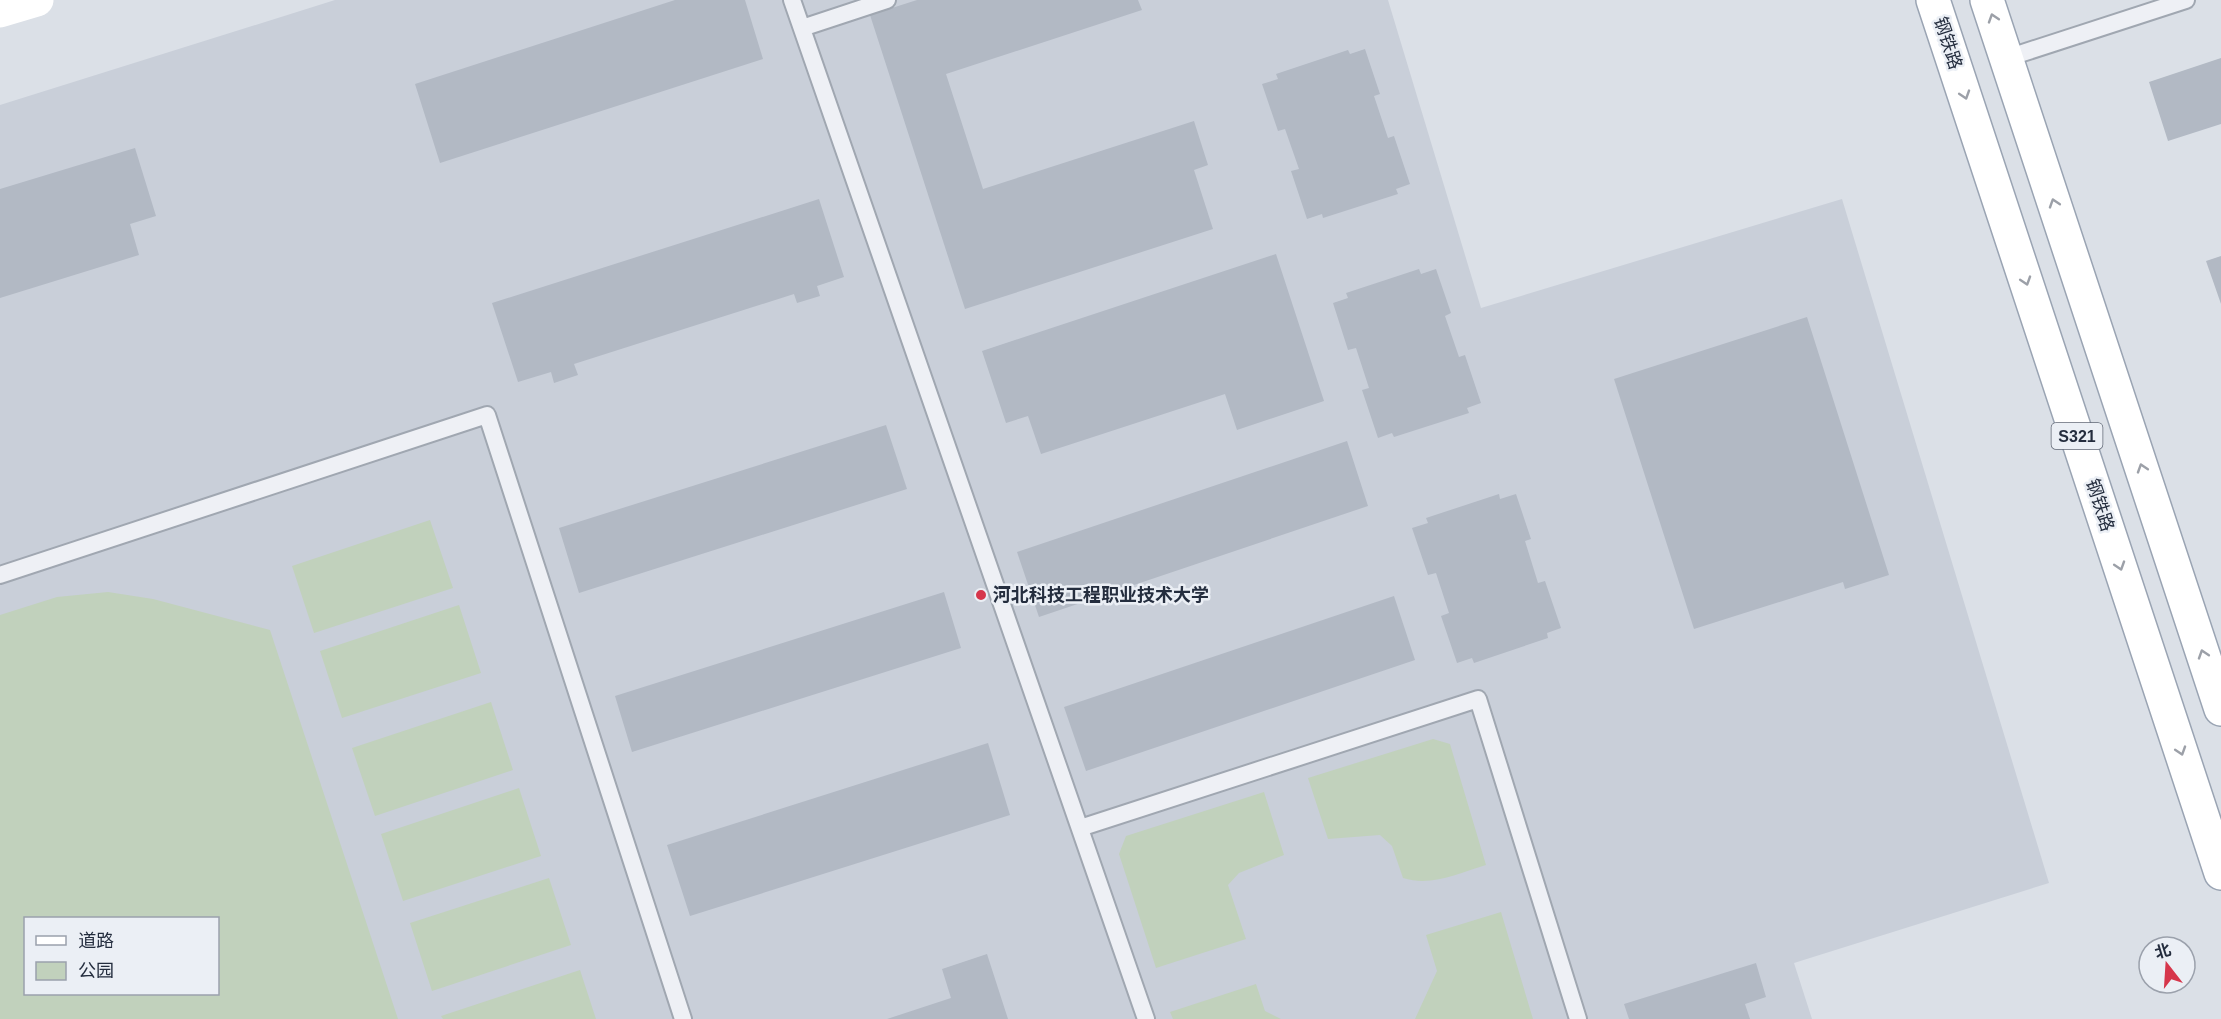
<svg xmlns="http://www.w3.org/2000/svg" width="2221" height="1019" font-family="Arial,'Noto Sans SC',sans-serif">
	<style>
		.built { fill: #c9cfd9; fill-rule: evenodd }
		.green { fill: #c1d1bc; fill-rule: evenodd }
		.building { fill: #b2b9c4 }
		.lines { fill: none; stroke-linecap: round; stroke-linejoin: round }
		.lane-casing { stroke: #a0a7b1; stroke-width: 20 }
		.primary-casing { stroke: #9aa4b3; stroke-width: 36 }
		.lane { stroke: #eef0f5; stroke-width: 16 }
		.secondary { stroke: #fff; stroke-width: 33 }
		.primary { stroke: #fff; stroke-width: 33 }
		.oneway { stroke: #9ca0a8 }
		.poi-dot { fill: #d6364b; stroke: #ebeff5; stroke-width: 2 }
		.labels { text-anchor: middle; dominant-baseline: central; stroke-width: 5; stroke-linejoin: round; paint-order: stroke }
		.shield { fill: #ebeff5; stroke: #606775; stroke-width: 1.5 }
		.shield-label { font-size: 16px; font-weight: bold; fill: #242d3e }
		.street-label { font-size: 18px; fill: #242d3e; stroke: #ebeff5 }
		.poi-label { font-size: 18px; font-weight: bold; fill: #242d3e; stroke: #ebeff5; text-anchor: start }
	</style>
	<rect width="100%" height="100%" fill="#dbe0e7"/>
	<!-- built -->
	<path class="built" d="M335 0H1388L1481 308 1842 199 2049 883 1794 963 1812 1019H0V105ZM26 918H218V994H26Z"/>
	<!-- green -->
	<path class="green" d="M430 520 453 588 314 633 292 566Z
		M108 592 153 599 270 630 398 1019H0V615L57 597ZM26 918H218V994H26Z
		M459 605 481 673 342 718 320 651Z
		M491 702 513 770 375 816 352 748Z
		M1433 739 1450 744 1486 865C1459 873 1432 887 1403 878L1392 846 1380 835 1328 839 1308 778Z
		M519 788 541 856 403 901 381 834Z
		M1264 792 1284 855 1239 873 1228 885 1246 939 1156 968 1119 854 1126 836Z
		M549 878 571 945 432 991 410 923Z
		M1501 912 1533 1019H1415L1437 971 1426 935Z
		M580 970 596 1019H443L441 1016Z
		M1256 984 1265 1011 1281 1019H1173L1170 1012Z"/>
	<!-- building -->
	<path class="building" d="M675 0H745L763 59 440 163 415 84Z
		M917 0H1138L1142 10 946 74 983 189 1194 121 1208 165 1194 170 1213 229 965 309 870 15Z
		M1365 49 1380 94 1374 96 1388 138 1394 136 1410 184 1396 189 1398 194 1323 218 1322 214 1307 219 1291 171 1299 169 1285 129 1278 131 1262 84 1278 79 1276 74 1348 50 1350 54Z
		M2221 58V124L2168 141 2149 82Z
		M135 148 156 216 130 224 139 255 0 298V189Z
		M819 199 844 277 817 286 820 296 797 303 794 294 574 364 578 375 554 383 551 372 518 382 492 303Z
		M1276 254 1324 401 1237 430 1225 394 1041 454 1028 416 1006 423 982 351Z
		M2221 256V304L2206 261Z
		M1419 269 1421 274 1436 269 1451 313 1445 316 1459 357 1465 355 1481 403 1467 408 1469 413 1394 437 1392 433 1378 438 1362 390 1369 388 1356 348 1348 350 1333 303 1348 298 1346 293Z
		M1807 317 1889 575 1845 589 1843 582 1694 629 1614 379Z
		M886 425 907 489 579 593 559 528Z
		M1347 441 1368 506 1039 617 1017 552Z
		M1499 494 1500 499 1516 494 1531 539 1525 541 1538 583 1545 581 1561 628 1547 633 1548 638 1474 663 1472 658 1457 663 1441 616 1449 613 1436 573 1428 575 1412 528 1428 523 1426 518Z
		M944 592 961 648 632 752 615 696Z
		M1394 596 1415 660 1086 771 1064 707Z
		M988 743 1010 815 690 916 667 845Z
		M987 954 1008 1019H887L951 998 942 969Z
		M1756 963 1766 997 1745 1004 1750 1019H1629L1624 1004Z"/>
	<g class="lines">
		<defs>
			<path id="lane" d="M792 0 1146 1019
				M802 28 887 0
				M2007 58 2186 0
				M0 575 487 415 683 1019
				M1080 828 1478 699 1578 1019"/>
			<path id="primary" d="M1933 0 2221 873
				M1987 0 2221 709"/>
		</defs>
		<!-- lane casing -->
		<use href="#lane" class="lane-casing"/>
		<!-- primary casing -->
		<use href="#primary" class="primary-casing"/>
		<!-- lane -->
		<use href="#lane" class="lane"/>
		<!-- secondary -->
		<path class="secondary" d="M0 11 37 0"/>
		<!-- primary -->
		<use href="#primary" class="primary"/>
	</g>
	<!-- one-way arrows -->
	<defs><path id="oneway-chevron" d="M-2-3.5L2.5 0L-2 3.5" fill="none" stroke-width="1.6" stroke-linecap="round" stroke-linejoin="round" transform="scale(1.5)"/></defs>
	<g class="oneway">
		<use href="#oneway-chevron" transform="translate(1993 18) rotate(-108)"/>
		<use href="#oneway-chevron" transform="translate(1965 95) rotate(72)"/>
		<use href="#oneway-chevron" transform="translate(2054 203) rotate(-108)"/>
		<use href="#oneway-chevron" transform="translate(2026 281) rotate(72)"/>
		<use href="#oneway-chevron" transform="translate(2142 468) rotate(-108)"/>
		<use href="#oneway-chevron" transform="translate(2120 566) rotate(72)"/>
		<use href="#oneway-chevron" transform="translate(2203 654) rotate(-108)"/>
		<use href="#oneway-chevron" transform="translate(2181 751) rotate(72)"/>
	</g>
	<!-- markers -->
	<circle class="poi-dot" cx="981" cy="595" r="6"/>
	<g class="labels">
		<!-- shield labels -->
		<rect class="shield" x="2051.5" y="423" width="51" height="26" rx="4.5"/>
		<g class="shield-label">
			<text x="2077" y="436">S321</text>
		</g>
		<!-- street labels -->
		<g class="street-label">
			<text transform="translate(1948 43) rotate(72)">钢铁路</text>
			<text transform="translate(2100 505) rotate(72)">钢铁路</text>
		</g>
		<!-- poi labels -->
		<g class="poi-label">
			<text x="993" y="595">河北科技工程职业技术大学</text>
		</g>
	</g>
	<!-- legend -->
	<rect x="24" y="917" width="195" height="78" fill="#ebeff5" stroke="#9ba1ac" stroke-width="1.5"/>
	<rect x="36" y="936" width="30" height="9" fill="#ffffff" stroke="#9ba1ac" stroke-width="1.5"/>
	<text x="78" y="947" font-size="18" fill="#242d3e">道路</text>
	<rect x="36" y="962" width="30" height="18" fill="#c1d1bc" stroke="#9ba1ac" stroke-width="1.5"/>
	<text x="78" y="977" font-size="18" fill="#242d3e">公园</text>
	<!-- north arrow -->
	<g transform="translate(2167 965) rotate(343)"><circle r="28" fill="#ebeff5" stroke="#9ba1ac" stroke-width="1.5"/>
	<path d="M0-4.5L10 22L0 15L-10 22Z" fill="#d6364b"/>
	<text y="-9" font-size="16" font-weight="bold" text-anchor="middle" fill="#242d3e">北</text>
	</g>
</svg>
